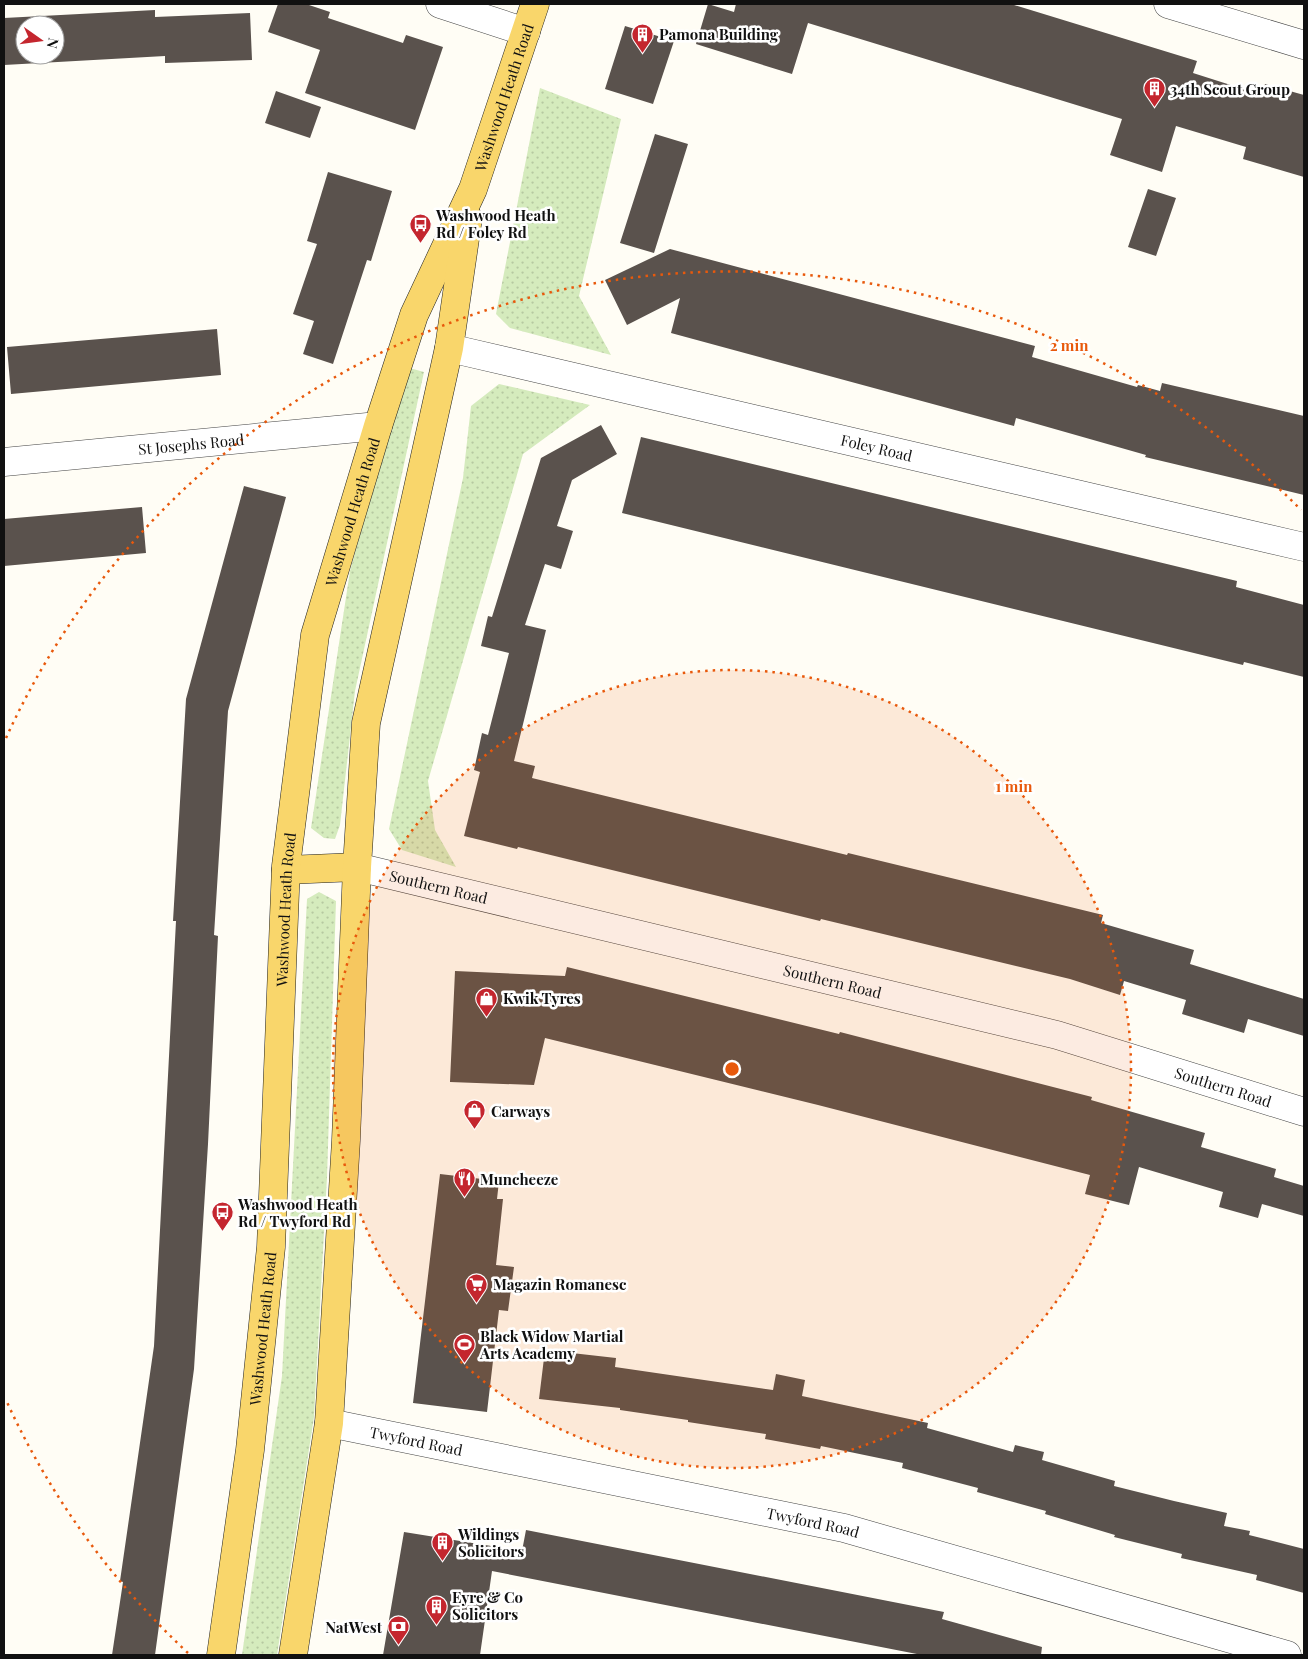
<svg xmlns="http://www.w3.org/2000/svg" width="1308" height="1659" font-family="'Playfair Display',serif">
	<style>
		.grass { fill: url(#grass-dots) }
		.building { fill: #5a524d; fill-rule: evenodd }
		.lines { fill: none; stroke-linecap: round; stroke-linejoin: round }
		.minor-casing { stroke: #444; stroke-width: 29 }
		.major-casing { stroke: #222; stroke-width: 29 }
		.minor { stroke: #fff; stroke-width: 28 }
		.major { stroke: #f9d66b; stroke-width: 28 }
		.ring { fill: none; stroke: #e8590c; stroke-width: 2.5; stroke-dasharray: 2.5 5 }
		.labels { text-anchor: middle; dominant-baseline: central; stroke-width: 5; stroke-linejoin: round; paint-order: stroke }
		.poi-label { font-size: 15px; font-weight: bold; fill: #111; stroke: #fff; text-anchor: start }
		.street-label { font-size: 15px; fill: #111; stroke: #fff }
		.centre { fill: #e8590c; stroke: #fff; stroke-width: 2.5 }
		.ring-label { font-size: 15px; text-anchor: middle; font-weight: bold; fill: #e8590c; stroke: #fff; stroke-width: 5; stroke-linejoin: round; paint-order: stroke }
	</style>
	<defs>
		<pattern id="grass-dots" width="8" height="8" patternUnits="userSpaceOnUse" patternTransform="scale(1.25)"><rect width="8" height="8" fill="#d5ebbd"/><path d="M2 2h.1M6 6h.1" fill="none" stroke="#b6c8a1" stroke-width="1.8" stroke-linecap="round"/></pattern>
	</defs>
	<rect width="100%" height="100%" fill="#fffdf5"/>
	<!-- grass -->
	<path class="grass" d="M540 88 621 119 579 296 611 355 510 328 496 314Z
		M406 367 424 372 355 691 340 825 335 839 324 838 311 828 350 571Z
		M499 384 590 405 523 454 428 781 435 830 456 867 402 850 389 829 463 478 471 406Z
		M319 892 336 901 327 1177 314 1417 277 1655H242L282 1376 307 899Z"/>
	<!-- building -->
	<path class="building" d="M278 4H306L330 12 328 18 403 43 406 35 443 47 415 130 305 93 320 50 268 32Z
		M708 4 734 12 736 4H1011L1197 61 1193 73 1262 95 1265 84 1304 95V177L1243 159 1246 147 1176 126 1162 172 1110 155 1122 119 808 23 792 74 696 44Z
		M155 10V17L250 13 252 60 165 63V56L4 65V18ZM25 25H55V55H25Z
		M625 26 674 41 653 104 605 89Z
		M276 91 321 107 310 138 265 123Z
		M655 134 688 144 654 253 620 243Z
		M328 172 392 191 371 261 367 260 333 364 303 354 314 321 293 314 317 244 307 241Z
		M1148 189 1176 198 1156 256 1128 247Z
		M670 249 1035 346 1032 357 1137 387 1138 385 1160 391 1162 383 1304 416V495L1145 457 1146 455 1016 418 1014 426 671 333 680 298 627 325 605 280Z
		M217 329 221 375 11 394 7 347Z
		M601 425 617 454 572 480 557 526 573 531 561 569 545 564 525 625 546 630 514 761 535 766 532 778 847 855 848 853 1103 915 1101 923 1194 950 1190 964 1304 999V1036L1248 1019 1244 1033 1182 1014 1186 1000 1124 981 1120 995 1070 979 821 919 820 921 518 847 517 849 464 836 480 772 474 770 482 733 488 735 509 653 481 646 488 616 492 617 541 458Z
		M641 437 1237 581 1236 587 1304 605V677L1244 662 1243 665 622 513Z
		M244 486 286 497 228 711 214 935 218 936 208 1144 194 1369 155 1655H112L123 1582 120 1581 154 1346 176 921H173L186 699Z
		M142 507 146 553 4 566V519Z
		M567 967 839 1034 840 1032 1092 1097 1091 1100 1205 1133 1201 1147 1276 1169 1274 1177 1304 1186V1216L1262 1204 1258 1218 1219 1207 1223 1192 1139 1167 1129 1205 1085 1194 1090 1175 818 1105 545 1038 534 1085 450 1082 455 971 565 976Z
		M440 1174 499 1181 497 1199H503L496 1265 514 1267 508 1311 499 1310 487 1412 413 1403Z
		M545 1350 616 1358 615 1367 773 1390 776 1374 805 1380 802 1396 928 1423 927 1428 1013 1452 1015 1445 1044 1452 1042 1460 1115 1481 1114 1486 1174 1501 1227 1513 1224 1526 1250 1531 1249 1535 1304 1549V1593L1256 1580 1257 1575 1181 1558 1182 1554 1114 1537 1115 1535 1045 1514 1046 1511 977 1492 978 1488 902 1468 903 1463 821 1446 820 1449 765 1439 766 1434 688 1422V1420L620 1410V1408L539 1399Z
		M526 1530 944 1612 942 1619 1042 1647 1041 1655H922L492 1571 480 1655H383L404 1532 522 1551Z"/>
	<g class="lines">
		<defs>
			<g id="minor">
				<path d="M440 4 526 32"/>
				<path d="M1168 4 1304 45"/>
				<path id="s1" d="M449 348 1304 547"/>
				<path id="s2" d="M4 462 378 426"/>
				<path id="s3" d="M357 867 1057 1035 1304 1112"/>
				<path id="s4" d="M329 1423 844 1528 1287 1655"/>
			</g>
			<g id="major">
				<path d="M286 870 357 867"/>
				<path id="s5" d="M221 1655 250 1450 271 1247 286 866 315 635 378 426 414 315 473 189 535 4"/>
				<path d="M293 1655 329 1423 346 1140 357 867 366 723 449 348 468 218"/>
			</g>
		</defs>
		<!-- minor casing -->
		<use href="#minor" class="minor-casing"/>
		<!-- major casing -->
		<use href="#major" class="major-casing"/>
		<!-- minor -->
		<use href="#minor" class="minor"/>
		<!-- major -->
		<use href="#major" class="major"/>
	</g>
	<!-- distance rings -->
	<circle cx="732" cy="1069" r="399" fill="#e8590c" fill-opacity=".12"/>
	<g class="ring">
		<circle cx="732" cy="1069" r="399"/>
		<path d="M188 1653A798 798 0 0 1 6 1400M6 738A798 798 0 0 1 1301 510"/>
	</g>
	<!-- icons -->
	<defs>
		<symbol id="building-pin" viewBox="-11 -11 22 30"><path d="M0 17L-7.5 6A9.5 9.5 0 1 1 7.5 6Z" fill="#c4262e" stroke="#fff"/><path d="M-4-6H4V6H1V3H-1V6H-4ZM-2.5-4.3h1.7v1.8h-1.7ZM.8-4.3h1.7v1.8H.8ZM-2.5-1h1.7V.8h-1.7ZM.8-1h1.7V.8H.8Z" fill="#fff"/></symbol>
		<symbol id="bus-pin" viewBox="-11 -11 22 30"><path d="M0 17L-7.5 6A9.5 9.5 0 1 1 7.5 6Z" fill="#c4262e" stroke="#fff"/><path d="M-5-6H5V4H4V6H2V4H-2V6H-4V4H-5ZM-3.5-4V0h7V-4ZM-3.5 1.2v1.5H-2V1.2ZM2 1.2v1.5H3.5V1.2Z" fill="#fff"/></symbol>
		<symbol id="shop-pin" viewBox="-11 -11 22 30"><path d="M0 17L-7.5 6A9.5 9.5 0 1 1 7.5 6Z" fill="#c4262e" stroke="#fff"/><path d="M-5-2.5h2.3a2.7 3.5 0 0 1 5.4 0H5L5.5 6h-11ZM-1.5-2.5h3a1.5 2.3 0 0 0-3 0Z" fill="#fff"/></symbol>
		<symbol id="restaurant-pin" viewBox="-11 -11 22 30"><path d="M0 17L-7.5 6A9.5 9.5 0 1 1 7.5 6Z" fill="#c4262e" stroke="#fff"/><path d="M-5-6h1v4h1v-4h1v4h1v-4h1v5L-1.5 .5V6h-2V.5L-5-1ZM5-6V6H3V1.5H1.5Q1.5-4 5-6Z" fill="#fff"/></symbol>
		<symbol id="supermarket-pin" viewBox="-11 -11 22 30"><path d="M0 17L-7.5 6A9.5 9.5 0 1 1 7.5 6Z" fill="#c4262e" stroke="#fff"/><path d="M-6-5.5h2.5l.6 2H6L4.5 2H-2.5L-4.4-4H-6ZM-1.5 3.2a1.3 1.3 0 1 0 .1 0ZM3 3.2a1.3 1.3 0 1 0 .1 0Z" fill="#fff"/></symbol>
		<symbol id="stadium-pin" viewBox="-11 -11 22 30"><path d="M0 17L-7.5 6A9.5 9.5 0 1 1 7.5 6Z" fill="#c4262e" stroke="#fff"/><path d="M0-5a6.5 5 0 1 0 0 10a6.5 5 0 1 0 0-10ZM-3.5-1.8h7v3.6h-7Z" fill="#fff"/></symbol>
		<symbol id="bank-pin" viewBox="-11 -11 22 30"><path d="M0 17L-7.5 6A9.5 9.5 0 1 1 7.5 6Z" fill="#c4262e" stroke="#fff"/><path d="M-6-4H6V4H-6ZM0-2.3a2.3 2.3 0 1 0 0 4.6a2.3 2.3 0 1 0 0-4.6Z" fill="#fff"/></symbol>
	</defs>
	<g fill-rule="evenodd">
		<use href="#building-pin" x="630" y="22" width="25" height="34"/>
		<use href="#building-pin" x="1142" y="76" width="25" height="34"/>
		<use href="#bus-pin" x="408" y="212" width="25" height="34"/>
		<use href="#shop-pin" x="474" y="986" width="25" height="34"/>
		<use href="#shop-pin" x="462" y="1098" width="25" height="34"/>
		<use href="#restaurant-pin" x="452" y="1166" width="25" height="34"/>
		<use href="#bus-pin" x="210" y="1200" width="25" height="34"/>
		<use href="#supermarket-pin" x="464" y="1272" width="25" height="34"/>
		<use href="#stadium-pin" x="452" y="1332" width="25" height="34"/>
		<use href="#building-pin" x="430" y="1530" width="25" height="34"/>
		<use href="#building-pin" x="424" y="1594" width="25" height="34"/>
		<use href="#bank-pin" x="386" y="1614" width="25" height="34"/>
	</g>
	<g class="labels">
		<!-- poi labels -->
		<g class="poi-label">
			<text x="659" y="34">Pamona Building</text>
			<text x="1170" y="89">34th Scout Group</text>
			<text x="436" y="215">Washwood Heath<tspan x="436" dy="17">Rd / Foley Rd</tspan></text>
			<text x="503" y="998">Kwik Tyres</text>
			<text x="491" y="1111">Carways</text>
			<text x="480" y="1179">Muncheeze</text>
			<text x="238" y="1204">Washwood Heath<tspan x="238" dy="17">Rd / Twyford Rd</tspan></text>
			<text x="493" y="1284">Magazin Romanesc</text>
			<text x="480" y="1336">Black Widow Martial<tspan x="480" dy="17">Arts Academy</tspan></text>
			<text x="458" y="1534">Wildings<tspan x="458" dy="17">Solicitors</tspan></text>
			<text x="452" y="1597">Eyre &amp; Co<tspan x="452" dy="17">Solicitors</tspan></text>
			<text x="382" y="1627" text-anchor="end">NatWest</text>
		</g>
		<!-- street labels -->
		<g class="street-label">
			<text stroke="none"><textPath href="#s5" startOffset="1596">Washwood Heath Road</textPath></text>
			<text stroke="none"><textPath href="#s2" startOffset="188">St Josephs Road</textPath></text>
			<text stroke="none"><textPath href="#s1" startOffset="439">Foley Road</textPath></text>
			<text stroke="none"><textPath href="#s5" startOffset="1154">Washwood Heath Road</textPath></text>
			<text stroke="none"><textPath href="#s3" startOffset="84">Southern Road</textPath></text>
			<text stroke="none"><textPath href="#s5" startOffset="749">Washwood Heath Road</textPath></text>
			<text stroke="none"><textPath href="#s3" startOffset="489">Southern Road</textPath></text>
			<text stroke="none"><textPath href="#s3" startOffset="894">Southern Road</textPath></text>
			<text stroke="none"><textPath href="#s5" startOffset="329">Washwood Heath Road</textPath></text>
			<text stroke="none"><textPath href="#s4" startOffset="89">Twyford Road</textPath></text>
			<text stroke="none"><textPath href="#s4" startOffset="494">Twyford Road</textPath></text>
		</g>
	</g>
	<circle cx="732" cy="1069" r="8" class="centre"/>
	<g class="ring-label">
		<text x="1069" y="351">2 min</text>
		<text x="1014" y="792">1 min</text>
	</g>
	<!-- border -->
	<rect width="1308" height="1659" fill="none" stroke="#111111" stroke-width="10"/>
	<!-- north arrow -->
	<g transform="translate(40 40) rotate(104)"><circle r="24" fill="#ffffff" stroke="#a0a0a0"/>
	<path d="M0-4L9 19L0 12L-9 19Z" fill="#c4262e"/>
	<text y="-8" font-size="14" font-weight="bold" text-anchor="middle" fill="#111111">N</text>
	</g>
</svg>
